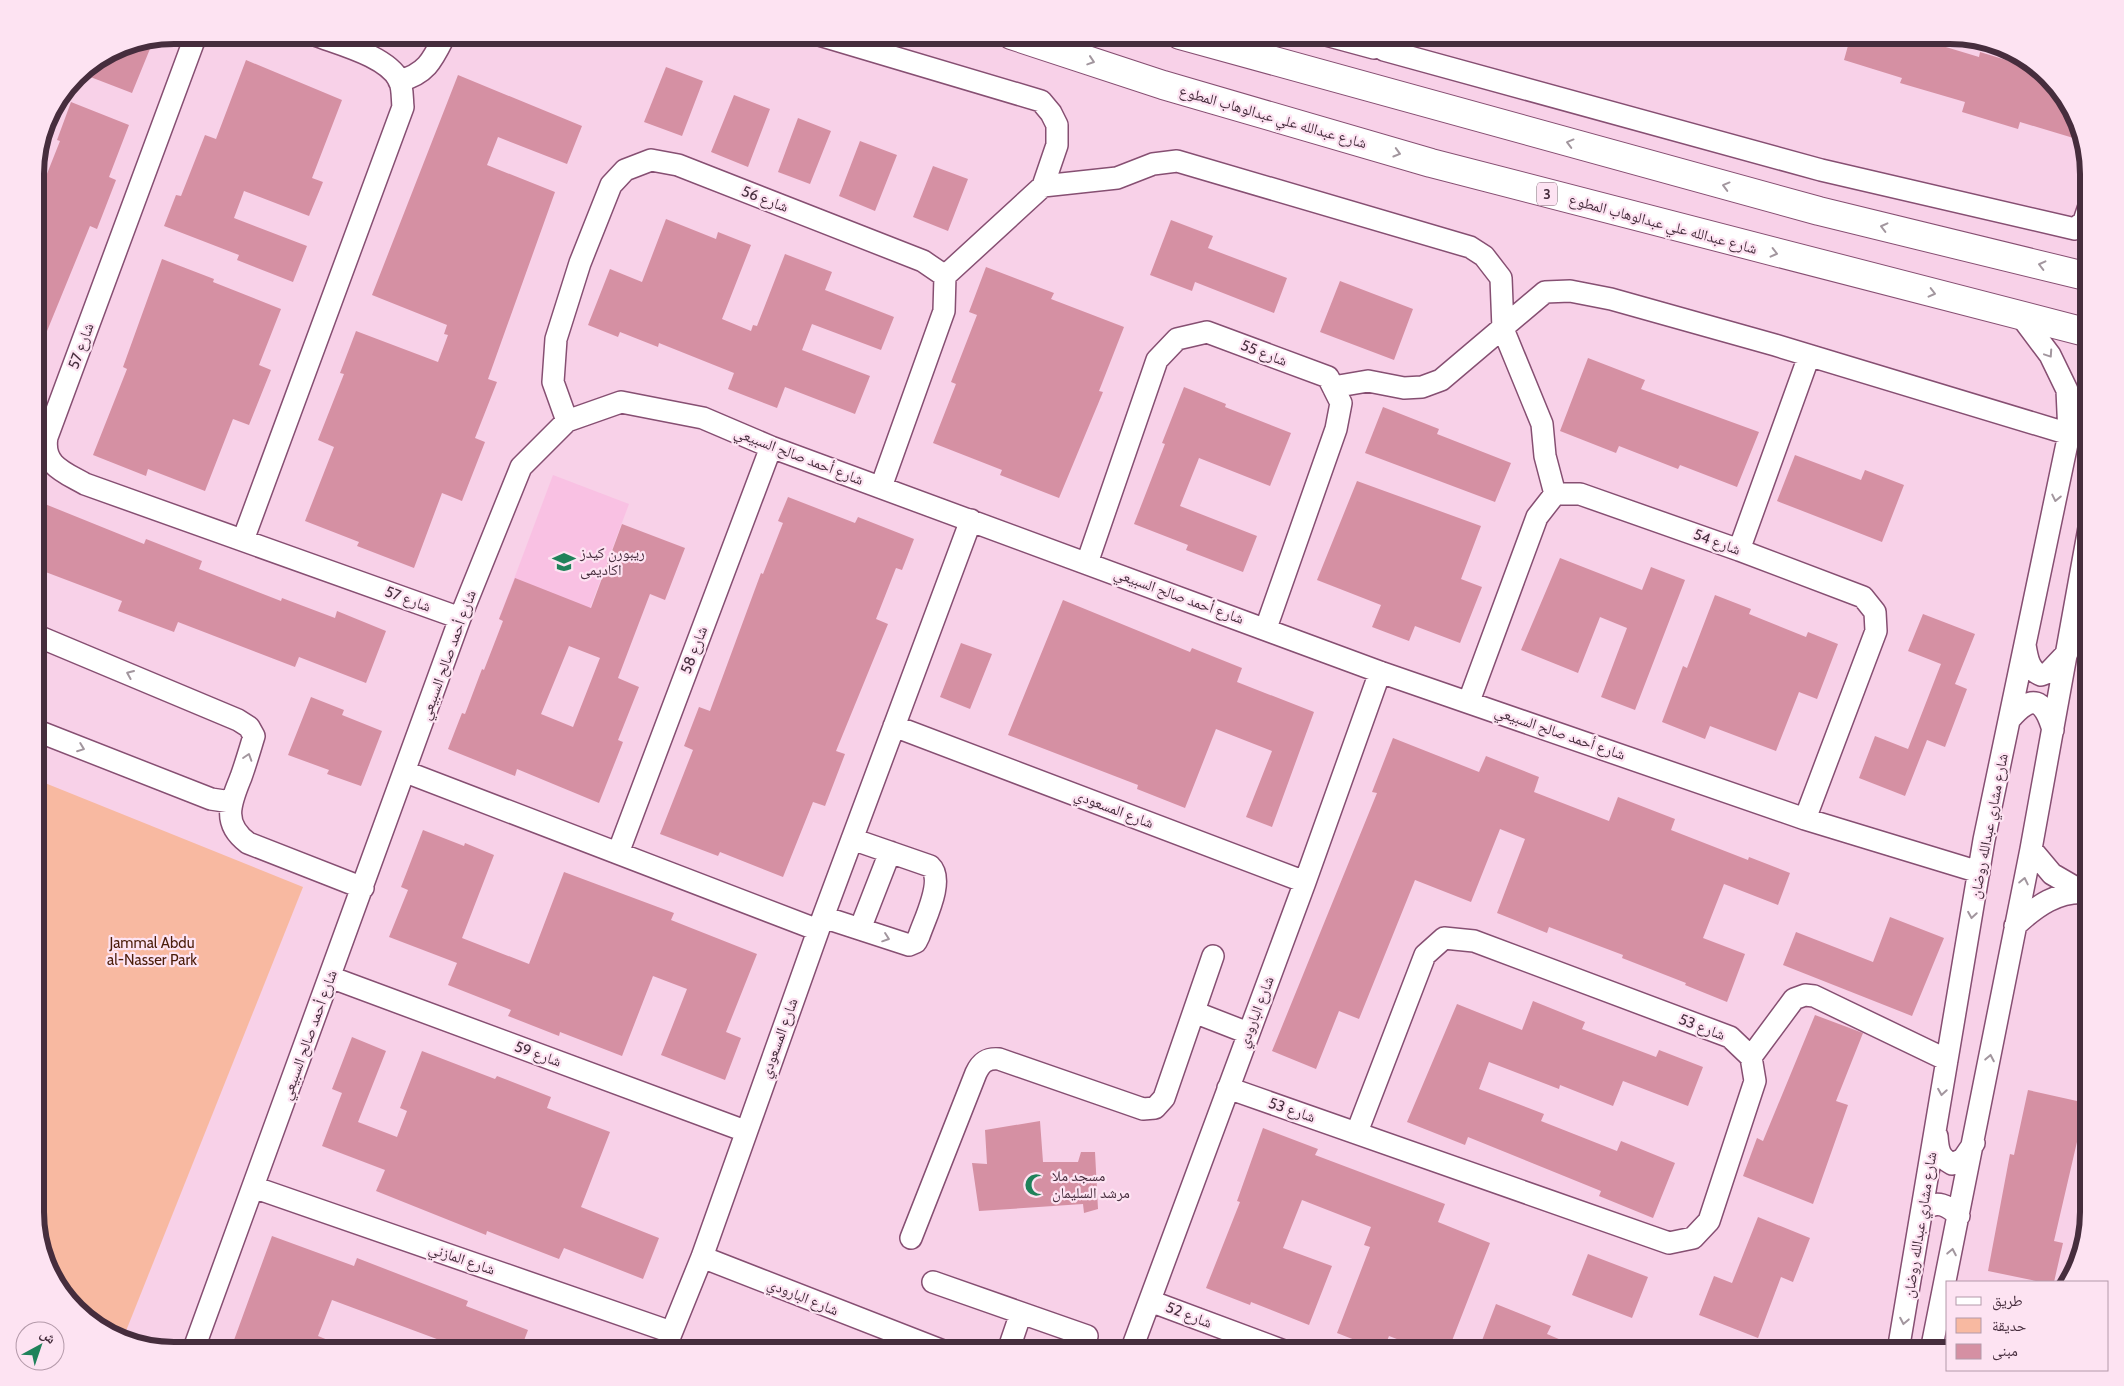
<svg xmlns="http://www.w3.org/2000/svg" width="2124" height="1386" font-family="Cabin,'Noto Naskh Arabic',sans-serif">
	<style>
		.built { fill: #f9c1e3 }
		.green { fill: #f8b9a1 }
		.building { fill: #d590a3; fill-rule: evenodd }
		.lines { fill: none; stroke-linecap: round; stroke-linejoin: round }
		.minor-casing { stroke: #864f72; stroke-width: 24 }
		.major-casing { stroke: #864f72; stroke-width: 30 }
		.minor { stroke: #fff; stroke-width: 21 }
		.major { stroke: #fff; stroke-width: 28 }
		.oneway { stroke: #a2969e }
		.labels { text-anchor: middle; dominant-baseline: central; stroke-width: 4.5; stroke-linejoin: round; paint-order: stroke }
		.shield { fill: #fde3f2; stroke: #7d6473; stroke-width: 1 }
		.shield-label { font-size: 14px; font-weight: bold; fill: #462d3d }
		.street-label { font-size: 15px; fill: #462d3d; stroke: #fde3f2 }
		.poi-label { font-size: 15px; fill: #462d3d; stroke: #fde3f2; text-anchor: start }
		.park-label { font-size: 15px; fill: #4b1d0a; stroke: #fde3f2 }
		.rim { fill: none; stroke: #462d3d; stroke-width: 6 }
	</style>
	<rect width="100%" height="100%" fill="#f8d1e8"/>
	<!-- built -->
	<path class="built" d="M553 475 629 504 575 648 499 619Z"/>
	<!-- green -->
	<path class="green" d="M35 779 303 887 124 1336 97 1328 53 1281 35 1221Z"/>
	<!-- building -->
	<path class="building" d="M1851 35H1906L1979 57 1980 52 2036 69 2071 105 2080 140 2020 122 2018 129 1962 112 1965 102 1900 83 1902 78 1844 60Z
		M154 39 132 93 80 73 121 45Z
		M246 60 342 100 312 178 323 182 309 216 244 191 234 218 307 246 293 282 237 260 239 255 164 226 176 195 181 196 205 135 216 139Z
		M666 67 703 81 682 136 644 122Z
		M458 75 582 126 567 164 498 137 487 165 555 192 488 379 497 382 475 438 485 442 462 501 442 493 414 568 357 546 359 542 305 521 334 447 318 440 344 374 340 373 356 331 438 362 448 335 444 334 447 325 372 295Z
		M734 95 770 109 748 167 711 152Z
		M71 102 129 125 109 177 116 180 97 229 90 226 36 358 35 204 60 141 57 140Z
		M798 118 831 131 810 184 778 172Z
		M860 141 897 155 875 211 839 196Z
		M933 166 968 179 948 231 913 217Z
		M666 219 716 239 718 232 751 245 722 319 751 331 753 325 757 326 785 254 832 272 825 290 894 317 881 350 812 324 802 350 870 376 855 414 785 387 777 408 728 389 734 373 659 343 658 347 620 332 618 337 588 325 610 269 642 282Z
		M1171 220 1213 236 1208 248 1287 278 1274 313 1195 282 1192 291 1150 275Z
		M162 259 214 279 213 282 281 309 259 365 271 370 249 425 233 419 205 491 148 469 146 476 93 455 127 369 123 367Z
		M986 267 1054 293 1051 299 1124 327 1099 391 1103 392 1059 498 1000 475 1002 470 933 443 956 384 951 382 977 315 969 312Z
		M1340 281 1413 309 1394 360 1320 332Z
		M1588 358 1645 380 1641 389 1759 432 1737 487 1680 465 1678 469 1619 446 1616 453 1560 431Z
		M1184 387 1226 404 1225 407 1291 433 1270 486 1199 458 1180 506 1257 536 1243 572 1186 550 1188 545 1134 524 1165 444 1162 443Z
		M1383 407 1439 429 1437 434 1511 463 1495 502 1365 453Z
		M1795 455 1861 480 1865 470 1904 485 1882 542 1777 501Z
		M1357 481 1481 526 1461 579 1482 587 1460 643 1415 626 1409 641 1372 627 1381 605 1317 580Z
		M788 497 855 523 858 517 914 539 902 570 896 568 876 619 888 624 836 751 845 754 825 806 813 802 783 877 720 852 718 856 660 834 693 750 684 746 699 707 710 711 761 573 763 574 783 523 778 521Z
		M35 500 144 544 146 539 202 561 199 569 281 601 282 598 335 618 337 611 386 631 366 683 299 657 295 667 178 622 174 632 118 611 122 601 35 568Z
		M622 524 685 548 665 600 650 594 618 678 639 687 618 740 623 742 599 803 517 769 515 776 448 749 462 713 465 714 482 669 484 670 503 621 499 619 515 578 591 608ZM569 646 600 658 573 727 541 714Z
		M1560 558 1642 590 1651 567 1685 580 1635 710 1601 697 1627 628 1600 617 1578 673 1521 650Z
		M1715 595 1751 609 1749 614 1806 637 1808 632 1838 644 1817 699 1799 692 1776 751 1710 726 1705 739 1662 722 1683 666 1687 668Z
		M1063 600 1190 652 1192 648 1242 668 1237 682 1314 712 1272 827 1246 817 1272 751 1216 729 1185 808 1137 789 1138 785 1008 735Z
		M1923 614 1975 634 1955 684 1967 689 1945 747 1927 740 1905 796 1859 778 1875 736 1908 749 1941 664 1908 651Z
		M961 643 992 654 970 709 940 697Z
		M311 697 344 710 342 715 382 731 361 786 327 774 329 770 288 755Z
		M1393 738 1479 772 1486 756 1539 777 1534 792 1609 821 1618 797 1675 819 1671 830 1748 860 1749 857 1790 873 1778 905 1724 884 1703 938 1745 954 1727 1002 1685 985 1686 983 1622 958 1623 955 1549 927 1547 933 1497 913 1525 839 1500 829 1471 902 1415 880 1359 1019 1339 1011 1316 1069 1272 1051 1377 793 1372 792Z
		M423 830 464 846 465 843 494 855 462 938 529 964 564 872 674 913 671 920 757 954 726 1032 741 1038 725 1080 661 1055 687 989 653 976 622 1056 560 1032 559 1036 508 1016 511 1010 448 985 457 963 389 937 408 890 401 887Z
		M1890 917 1944 938 1912 1016 1783 965 1796 932 1873 962Z
		M1533 1001 1585 1022 1582 1029 1656 1057 1659 1050 1703 1067 1688 1106 1623 1081 1613 1106 1560 1085 1559 1089 1489 1062 1479 1089 1544 1114 1541 1121 1617 1151 1621 1141 1675 1163 1653 1218 1599 1196 1601 1191 1468 1137 1465 1145 1407 1122 1457 1004 1522 1030Z
		M1815 1015 1863 1033 1836 1101 1848 1105 1813 1204 1743 1176 1757 1138 1763 1141Z
		M352 1037 386 1051 358 1122 397 1137 407 1111 400 1108 422 1051 495 1079 497 1076 551 1097 547 1108 610 1132 581 1207 659 1238 643 1279 564 1248 559 1259 487 1231 486 1235 376 1191 385 1170 322 1146 342 1093 332 1089Z
		M2028 1090 2086 1103 2054 1241 2063 1243 2054 1282H2041L1988 1271 2010 1154 2014 1155Z
		M1040 1121 1043 1162H1078L1081 1152H1095L1098 1209 1084 1213 1083 1204 979 1211 972 1163 987 1164 985 1130Z
		M1263 1128 1318 1149 1315 1155 1445 1204 1438 1222 1490 1243 1448 1351H1428L1389 1336 1383 1351 1337 1333 1370 1247 1364 1245 1371 1227 1302 1200 1283 1248 1332 1266 1309 1325 1251 1302 1250 1305 1206 1288 1240 1202 1237 1201Z
		M1758 1217 1810 1238 1793 1282 1781 1277 1758 1338 1699 1315 1714 1276 1732 1283Z
		M272 1236 354 1266 357 1258 468 1301 466 1306 528 1330 520 1351H469L332 1300 318 1336 355 1351H230Z
		M1588 1254 1648 1277 1632 1318 1572 1295Z
		M1496 1304 1551 1326 1547 1334 1587 1351H1478Z"/>
	<g class="lines">
		<defs>
			<path id="minor" d="M198 35 193 43 47 437C42 465 64 472 85 484L460 618
				M819 35 1041 101 1051 113 1057 125V145L1043 186 945 276
				M1326 35 1374 48
				M1361 35 1384 50 1821 170 2075 229 2084 221 2089 206
				M399 81C427 74 433 59 445 35
				M1043 186 1117 178 1153 164 1177 161 1470 247 1484 256 1501 278 1503 329 1542 424 1545 456 1555 494
				M1333 387 1368 381 1404 388 1422 387 1441 380 1545 292 1570 291 1611 299 1775 345 2069 434
				M567 421 553 382 556 339 580 263 611 185 625 170 651 160 678 165 923 261 945 276
				M881 487 944 311 945 276
				M1555 494H1580L1739 550 1863 597 1875 612 1876 631 1805 819
				M243 540 403 107C402 99 403 87 399 80 387 56 338 44 315 35
				M1739 550 1809 356
				M1087 563 1157 360 1177 339 1207 332 1328 377 1341 403 1336 429 1266 628
				M35 635 238 720 249 727 254 736C250 749 246 763 241 777 231 802 221 823 248 843L363 888
				M2025 645C2027 657 2029 671 2041 675L2049 672 2067 653
				M1469 701 1537 517 1555 494
				M2010 719C2032 693 2044 699 2053 730
				M894 726 1305 882
				M35 730 211 799 231 802
				M406 772 818 930
				M2031 849 2052 874 2083 892
				M618 853 771 447
				M823 917 909 945 916 942 919 936C925 918 945 880 930 866L852 839
				M2015 926C2035 907 2059 889 2089 893
				M860 929 890 852
				M330 977 745 1131
				M1194 1012 1248 1033
				M1751 1057 1794 999 1805 995 1814 996 1947 1060
				M1228 1088 1669 1243 1693 1238 1709 1221 1755 1081 1751 1057 1730 1037 1474 941 1444 938 1425 955 1357 1132
				M1937 1136C1938 1150 1939 1157 1952 1164L1963 1159 1974 1143
				M253 1187 671 1332
				M1923 1209C1938 1200 1947 1205 1959 1216
				M911 1238 976 1073C981 1062 987 1058 999 1059L1143 1109 1155 1108 1164 1098 1213 956
				M702 1257 943 1351
				M933 1282 1087 1336
				M1150 1301 1284 1351
				M193 1351 460 618 521 467 567 421 621 402 703 418 771 447 1380 672 1805 819 1979 872
				M664 1351 702 1257 823 917 971 520
				M1008 1351 1021 1313
				M1131 1351 1305 882 1380 672
				M1898 1351 1984 840 2069 434 2067 390 2050 355 2020 315
				M1931 1351 2031 849 2089 528"/>
			<path id="major" d="M1011 35 1163 85 1431 163 2089 333
				M1180 35 1819 211 2089 277"/>
		</defs>
		<!-- minor casing -->
		<use href="#minor" class="minor-casing"/>
		<!-- major casing -->
		<use href="#major" class="major-casing"/>
		<!-- minor -->
		<use href="#minor" class="minor"/>
		<!-- major -->
		<use href="#major" class="major"/>
	</g>
	<!-- one-way arrows -->
	<defs><path id="oneway-chevron" d="M-2-3.5L2.5 0L-2 3.5" fill="none" stroke-width="1.6" stroke-linecap="round" stroke-linejoin="round" transform="scale(1.25)"/></defs>
	<g class="oneway">
		<use href="#oneway-chevron" transform="translate(1091 61) rotate(18)"/>
		<use href="#oneway-chevron" transform="translate(1570 143) rotate(-165)"/>
		<use href="#oneway-chevron" transform="translate(1397 153) rotate(16)"/>
		<use href="#oneway-chevron" transform="translate(1726 186) rotate(-165)"/>
		<use href="#oneway-chevron" transform="translate(1884 227) rotate(-166)"/>
		<use href="#oneway-chevron" transform="translate(1774 253) rotate(14)"/>
		<use href="#oneway-chevron" transform="translate(2042 265) rotate(-166)"/>
		<use href="#oneway-chevron" transform="translate(1932 293) rotate(14)"/>
		<use href="#oneway-chevron" transform="translate(2049 354) rotate(56)"/>
		<use href="#oneway-chevron" transform="translate(2056 498) rotate(102)"/>
		<use href="#oneway-chevron" transform="translate(130 674) rotate(-157)"/>
		<use href="#oneway-chevron" transform="translate(81 748) rotate(21)"/>
		<use href="#oneway-chevron" transform="translate(248 757) rotate(-72)"/>
		<use href="#oneway-chevron" transform="translate(2024 881) rotate(-78)"/>
		<use href="#oneway-chevron" transform="translate(1972 915) rotate(99)"/>
		<use href="#oneway-chevron" transform="translate(886 938) rotate(19)"/>
		<use href="#oneway-chevron" transform="translate(1990 1058) rotate(-79)"/>
		<use href="#oneway-chevron" transform="translate(1942 1092) rotate(99)"/>
		<use href="#oneway-chevron" transform="translate(1952 1252) rotate(-79)"/>
		<use href="#oneway-chevron" transform="translate(1904 1321) rotate(101)"/>
	</g>
	<!-- icons -->
	<defs>
		<symbol id="school-bare" viewBox="-9 -9 18 18"><path d="M0-5L7-2L0 1L-7-2ZM-4 1L0 2.5L4 1V4Q0 6-4 4Z" fill="#1f825a" stroke="#fde3f2" stroke-width="2.5" paint-order="stroke"/></symbol>
		<symbol id="mosque-bare" viewBox="-9 -9 18 18"><path d="M3.5-4.9A6 6 0 1 0 3.5 4.9A5 5 0 1 1 3.5-4.9Z" fill="#1f825a" stroke="#fde3f2" stroke-width="2.5" paint-order="stroke"/></symbol>
	</defs>
	<g fill-rule="evenodd">
		<use href="#school-bare" x="548" y="546" width="32" height="32"/>
		<use href="#mosque-bare" x="1020" y="1169" width="32" height="32"/>
	</g>
	<g class="labels">
		<!-- shield labels -->
		<rect class="shield" x="1537" y="182.5" width="20" height="23" rx="4"/>
		<g class="shield-label">
			<text x="1547" y="194">3</text>
		</g>
		<!-- street labels -->
		<g class="street-label">
			<text transform="translate(1273 117) rotate(16)">شارع عبدالله علي عبدالوهاب المطوع</text>
			<text transform="translate(765 199) rotate(21)">شارع 56</text>
			<text transform="translate(1663 224) rotate(15)">شارع عبدالله علي عبدالوهاب المطوع</text>
			<text transform="translate(81 346) rotate(-70)">شارع 57</text>
			<text transform="translate(1264 353) rotate(21)">شارع 55</text>
			<text transform="translate(799 456) rotate(21)">شارع أحمد صالح السبيعي</text>
			<text transform="translate(1717 542) rotate(20)">شارع 54</text>
			<text transform="translate(1179 596) rotate(20)">شارع أحمد صالح السبيعي</text>
			<text transform="translate(408 599) rotate(20)">شارع 57</text>
			<text transform="translate(694 650) rotate(-69)">شارع 58</text>
			<text transform="translate(448 655) rotate(-70)">شارع أحمد صالح السبيعي</text>
			<text transform="translate(1560 733) rotate(19)">شارع أحمد صالح السبيعي</text>
			<text transform="translate(1114 809) rotate(21)">شارع المسعودي</text>
			<text transform="translate(1989 826) rotate(-79)">شارع مشاري عبدالله روضان</text>
			<text transform="translate(1256 1012) rotate(-69)">شارع البارودي</text>
			<text transform="translate(1702 1027) rotate(21)">شارع 53</text>
			<text transform="translate(309 1035) rotate(-70)">شارع أحمد صالح السبيعي</text>
			<text transform="translate(779 1038) rotate(-70)">شارع المسعودي</text>
			<text transform="translate(538 1054) rotate(20)">شارع 59</text>
			<text transform="translate(1292 1110) rotate(19)">شارع 53</text>
			<text transform="translate(1920 1225) rotate(-81)">شارع مشاري عبدالله روضان</text>
			<text transform="translate(462 1259) rotate(19)">شارع المازني</text>
			<text transform="translate(803 1297) rotate(22)">شارع البارودي</text>
			<text transform="translate(1189 1315) rotate(21)">شارع 52</text>
		</g>
		<!-- poi labels -->
		<g class="poi-label">
			<text x="580" y="553">ريبورن كيدز<tspan x="580" dy="17">اكاديمى</tspan></text>
			<text x="1052" y="1176">مسجد ملا<tspan x="1052" dy="17">مرشد السليمان</tspan></text>
		</g>
		<!-- park labels -->
		<g class="park-label">
			<text x="152" y="943">Jammal Abdu<tspan x="152" dy="17">al-Nasser Park</tspan></text>
		</g>
	</g>
	<!-- crop -->
	<path d="M0 0H2124V1386H0ZM174 44H1950A130 130 0 0 1 2080 174V1212A130 130 0 0 1 1950 1342H174A130 130 0 0 1 44 1212V174A130 130 0 0 1 174 44Z" fill="#fde3f2" fill-rule="evenodd"/>
	<path class="rim" d="M174 44H1950A130 130 0 0 1 2080 174V1212A130 130 0 0 1 1950 1342H174A130 130 0 0 1 44 1212V174A130 130 0 0 1 174 44Z"/>
	<!-- legend -->
	<rect x="1946" y="1281" width="162" height="90" fill="#fde3f2" stroke="#b49aaa"/>
	<rect x="1956" y="1297" width="25" height="8" fill="#ffffff" stroke="#b49aaa"/>
	<text x="1992" y="1306" font-size="15" fill="#462d3d">طريق</text>
	<rect x="1956" y="1318" width="25" height="15" fill="#f8b9a1" stroke="#b49aaa"/>
	<text x="1992" y="1331" font-size="15" fill="#462d3d">حديقة</text>
	<rect x="1956" y="1344" width="25" height="15" fill="#d590a3" stroke="#b49aaa"/>
	<text x="1992" y="1356" font-size="15" fill="#462d3d">مبنى</text>
	<!-- north arrow -->
	<g transform="translate(40 1346) rotate(40)"><circle r="24" fill="#fde3f2" stroke="#b49aaa"/>
	<path d="M0-4L9 19L0 12L-9 19Z" fill="#1f825a"/>
	<text y="-8" font-size="14" font-weight="bold" text-anchor="middle" fill="#462d3d">ش</text>
	</g>
</svg>
